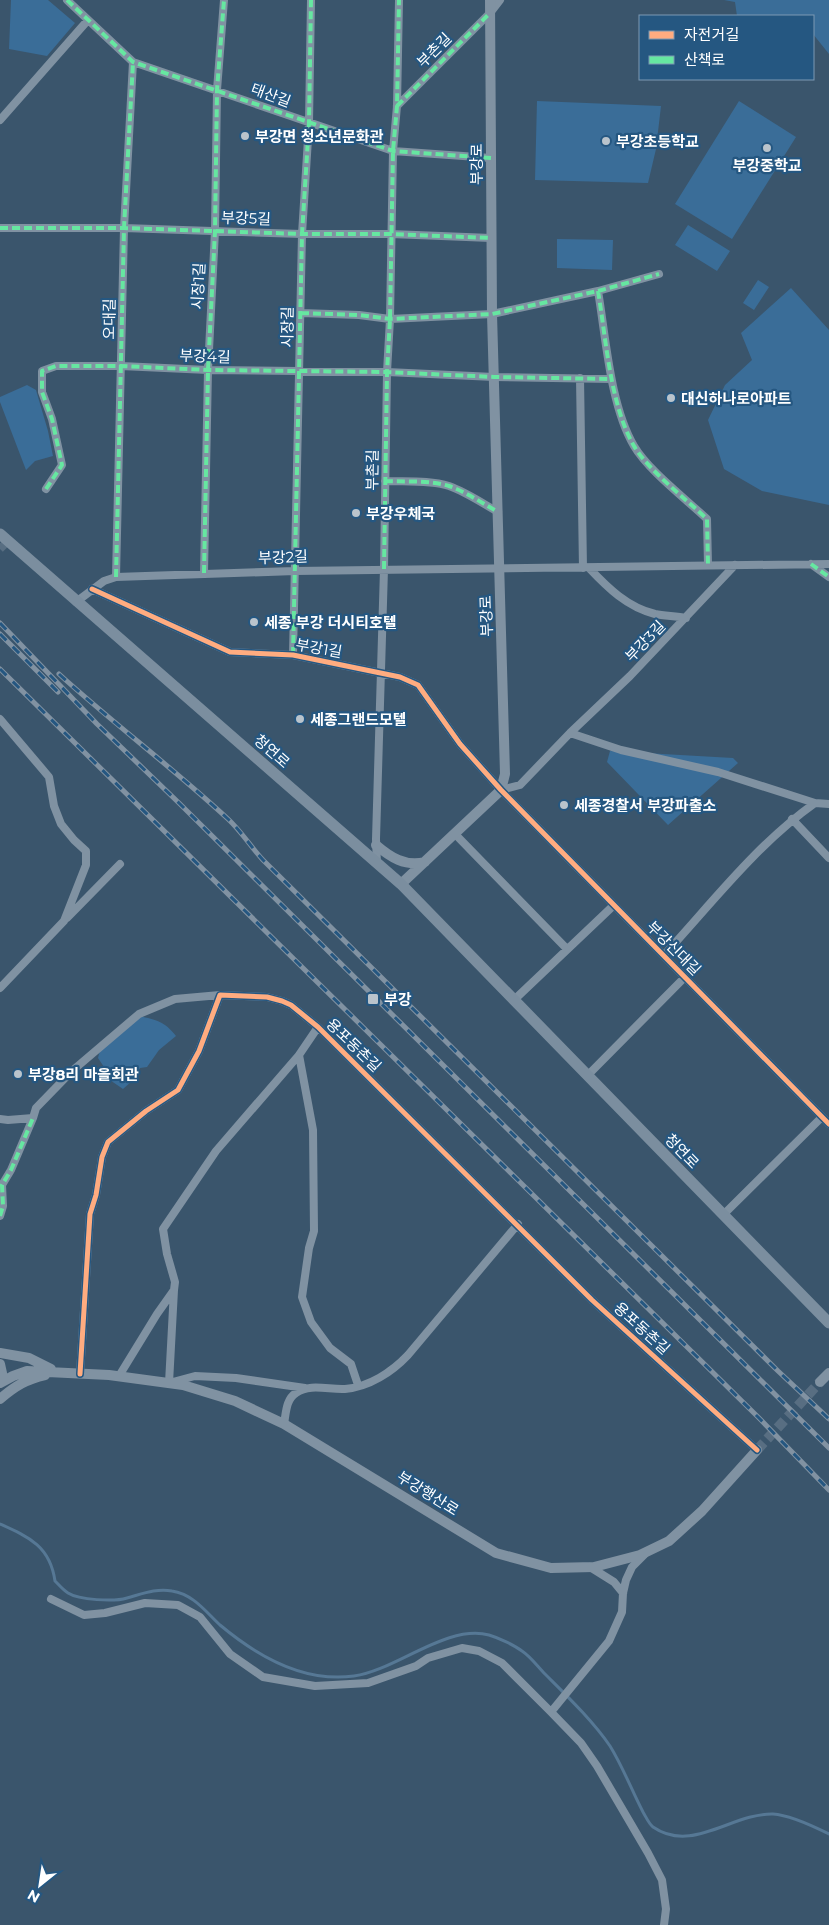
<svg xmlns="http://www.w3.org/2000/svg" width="829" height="1925" font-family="Montserrat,'Noto Sans KR',sans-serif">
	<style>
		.green { fill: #3a6d98 }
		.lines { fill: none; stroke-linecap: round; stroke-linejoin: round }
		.stream { stroke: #567895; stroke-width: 3 }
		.minor-tunnel { stroke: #586e82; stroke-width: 8; stroke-dasharray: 8 4; stroke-linecap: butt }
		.tertiary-tunnel { stroke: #586e82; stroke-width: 10; stroke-dasharray: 10 5; stroke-linecap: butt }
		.minor { stroke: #8092a2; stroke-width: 8 }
		.tertiary { stroke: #8092a2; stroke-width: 10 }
		.secondary { stroke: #7b8e9f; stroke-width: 11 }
		.rail-casing { stroke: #8192a2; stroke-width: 5 }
		.rail { stroke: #255781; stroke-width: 3; stroke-dasharray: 9; stroke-linecap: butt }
		.quiet { stroke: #66e7a1; stroke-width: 4; stroke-dasharray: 8 4; stroke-linecap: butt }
		.cycleway-casing { stroke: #255781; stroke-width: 8 }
		.cycleway { stroke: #ffac80; stroke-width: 5 }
		.poi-dot { fill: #bac4cc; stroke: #255781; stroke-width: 2 }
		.labels { text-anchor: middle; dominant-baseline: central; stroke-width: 4.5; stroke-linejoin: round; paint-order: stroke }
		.street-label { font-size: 15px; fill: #fff; stroke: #255781 }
		.poi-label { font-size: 15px; font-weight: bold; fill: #fff; stroke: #255781; text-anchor: start }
	</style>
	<rect width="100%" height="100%" fill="#3a556c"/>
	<!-- green -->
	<path class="green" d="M11 0H48L75 23 47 56 9 49Z
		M724 0H829V54L813 34V16H737L735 2Z
		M537 101 661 106 656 149 648 183 535 180Z
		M739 101 796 137 732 239 675 204Z
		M688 225 730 251 717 271 675 245Z
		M557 239 613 240 612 270 557 268Z
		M758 280 769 287 754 310 743 303Z
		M791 288 829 330V505L762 491 724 469 708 420 725 385 752 360 741 333Z
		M27 385 36 390 48 431 53 456 35 461 26 470 0 402V397Z
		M610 751 733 758 738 763 668 825 607 762Z
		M139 1016C157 1020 164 1021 176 1036L159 1050 147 1067 140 1068 132 1081 123 1089 104 1076V1067L98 1058 100 1050Z"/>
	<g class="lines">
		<!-- stream -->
		<path class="stream" d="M0 1524C29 1537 50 1546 55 1581 59 1585 63 1590 68 1593 79 1600 114 1602 127 1598 142 1594 156 1588 172 1591 193 1594 206 1612 220 1625 257 1656 304 1683 354 1676 397 1670 446 1624 489 1635 499 1638 514 1645 522 1651 531 1657 538 1667 545 1674 567 1696 592 1720 610 1746 623 1767 632 1791 643 1812 646 1817 649 1824 653 1827 692 1854 732 1813 773 1814 790 1815 813 1826 829 1834"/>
		<!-- minor-tunnel -->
		<path class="minor-tunnel" d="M0 549 8 541"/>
		<!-- tertiary-tunnel -->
		<path class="tertiary-tunnel" d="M757 1450 820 1382"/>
		<!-- minor -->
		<path class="minor" d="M67 0 133 62 393 151 491 158
			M397 106 490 13 500 0
			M0 120 88 20
			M0 228H124L302 234H391L491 238
			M598 291C606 338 610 405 634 446 648 470 686 499 707 519L708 565
			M301 313 359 315 390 319 492 314 598 291 659 274
			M580 378 583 568
			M385 481C406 482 429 480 449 486 466 492 482 503 498 512
			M46 489 62 465 52 419 42 392V371L56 366H121L208 370 387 372 494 377 611 379
			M811 564 829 577
			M589 568C608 588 627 607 655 614 665 616 676 616 686 618
			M204 573 208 370 215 231 217 90 224 0
			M116 577 124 228 133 62
			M92 589 230 652 293 655 400 677 418 685 460 744 501 790 829 1124
			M76 602 104 581 116 577 295 571 829 564
			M293 655 302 234 309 123 311 0
			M0 719 49 777 54 806 61 824 74 840 86 851V865L64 921 0 988
			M570 733 630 676 735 565
			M501 790 520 785 570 733 621 750 718 772 815 803C757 844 712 903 664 955
			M815 803 829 804
			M792 819 829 858
			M455 834 567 949
			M377 864 376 839 384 569 387 372 390 319 393 151 397 106 399 0
			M67 918 120 864
			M514 1000 613 906
			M318 1027 299 1055 313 1130 314 1231 309 1248 302 1297 311 1322 330 1348 351 1364 358 1385
			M587 1076 685 977
			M0 1119 8 1120 33 1118 36 1108 72 1071 139 1014 175 999 220 995
			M723 1215 822 1117
			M0 1216 3 1206 2 1185 11 1170 33 1118
			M174 1290 169 1383 195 1376 236 1378 305 1388
			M80 1374 90 1214 96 1195 102 1157 108 1142 146 1111 178 1090 199 1051 220 995 267 997 282 1001 291 1005 318 1027 592 1300 757 1450
			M119 1376 157 1314 174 1290 175 1282 167 1254 163 1229 216 1151 299 1055
			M284 1424C286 1413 286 1399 296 1393 310 1383 329 1390 345 1389 369 1387 392 1372 408 1355L518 1224
			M644 1555 632 1567 626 1580 623 1593 622 1612 609 1641 551 1712 581 1743 597 1766 648 1853 662 1880 666 1909 664 1925
			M590 1567 614 1582 623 1593
			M51 1599 84 1615 105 1613 145 1603 178 1605 200 1617 230 1654 263 1677 315 1686 368 1683 416 1666 428 1658 462 1648 479 1651 502 1663 551 1712"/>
		<!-- tertiary -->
		<path class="tertiary" d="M376 845C390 857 405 867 425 862
			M401 884 501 790 505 774 492 314 490 0
			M0 1353 29 1358 51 1369
			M0 1364 2 1373 0 1382
			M820 1382 829 1373
			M0 1383 13 1376 27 1371 109 1375 183 1385 235 1401 284 1424 496 1553 551 1568 594 1567 640 1555 669 1541 702 1511 757 1450
			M0 1399C15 1386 27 1379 45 1375"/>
		<!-- secondary -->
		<path class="secondary" d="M0 534 401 884 829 1323"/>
		<defs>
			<path id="rail" d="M0 623 97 724 180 804 829 1448
				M0 634 58 692
				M0 669 759 1418 829 1490
				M59 674C114 724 173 768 228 819 241 831 251 847 263 860L778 1371 829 1419"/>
		</defs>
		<!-- rail casing -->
		<use href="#rail" class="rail-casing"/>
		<!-- rail -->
		<use href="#rail" class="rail"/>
		<!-- quiet -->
		<path class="quiet" d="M67 0 133 62 393 151 491 158
			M397 106 490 13
			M0 228H124L302 234H391L491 238
			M598 291C606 338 610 405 634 446 648 470 686 499 707 519L708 565
			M301 313 359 315 390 319 492 314 598 291 659 274
			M385 481C406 482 429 480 449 486 466 492 482 503 498 512
			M46 489 62 465 52 419 42 392V371L56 366H121L208 370 387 372 494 377 611 379
			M811 564 829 577
			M384 569 387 372 390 319 393 151 397 106 399 0
			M204 573 208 370 215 231 217 90 224 0
			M116 577 124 228 133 62
			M293 655 302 234 309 123 311 0
			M0 1216 3 1206 2 1185 11 1170 33 1118"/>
		<defs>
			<path id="cycleway" d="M92 589 230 652 293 655 400 677 418 685 460 744 501 790 829 1124
				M80 1374 90 1214 96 1195 102 1157 108 1142 146 1111 178 1090 199 1051 220 995 267 997 282 1001 291 1005 318 1027 592 1300 757 1450"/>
		</defs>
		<!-- cycleway casing -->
		<use href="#cycleway" class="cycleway-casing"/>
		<!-- cycleway -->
		<use href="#cycleway" class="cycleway"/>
	</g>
	<!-- markers -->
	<g class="poi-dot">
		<circle cx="245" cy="136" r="5"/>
		<circle cx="606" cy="141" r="5"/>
		<circle cx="767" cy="148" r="5"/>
		<circle cx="671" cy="398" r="5"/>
		<circle cx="356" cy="513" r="5"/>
		<circle cx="254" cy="622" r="5"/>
		<circle cx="300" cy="719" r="5"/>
		<circle cx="564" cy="805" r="5"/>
		<rect x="367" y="993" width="12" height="12" rx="2.5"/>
		<circle cx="18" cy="1074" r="5"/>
	</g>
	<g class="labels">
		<!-- street labels -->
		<g class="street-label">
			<text transform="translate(434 50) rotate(-45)">부촌길</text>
			<text transform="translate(271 95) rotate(20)">태산길</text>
			<text transform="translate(476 164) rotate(-90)">부강로</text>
			<text transform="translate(246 218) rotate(2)">부강5길</text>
			<text transform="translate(198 286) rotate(-87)">시장1길</text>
			<text transform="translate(109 319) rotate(-89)">오대길</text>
			<text transform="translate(287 327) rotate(-89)">시장길</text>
			<text transform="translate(205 356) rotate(2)">부강4길</text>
			<text transform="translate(372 470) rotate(-89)">부촌길</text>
			<text transform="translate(283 557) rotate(-2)">부강2길</text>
			<text transform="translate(486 616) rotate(-92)">부강로</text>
			<text transform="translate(645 641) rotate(-46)">부강3길</text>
			<text transform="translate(319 648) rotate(10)">부강1길</text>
			<text transform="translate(272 751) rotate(41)">청연로</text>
			<text transform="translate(674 948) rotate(45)">부강신대길</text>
			<text transform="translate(354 1045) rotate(44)">용포동촌길</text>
			<text transform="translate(682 1151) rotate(46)">청연로</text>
			<text transform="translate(642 1328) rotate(42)">용포동촌길</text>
			<text transform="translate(428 1493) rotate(32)">부강행산로</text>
		</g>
		<!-- poi labels -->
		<g class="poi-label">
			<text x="255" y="136">부강면 청소년문화관</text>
			<text x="616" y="141">부강초등학교</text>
			<text x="767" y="165" text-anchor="middle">부강중학교</text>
			<text x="681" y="398">대신하나로아파트</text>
			<text x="366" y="513">부강우체국</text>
			<text x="264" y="622">세종 부강 더시티호텔</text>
			<text x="310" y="719">세종그랜드모텔</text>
			<text x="574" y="805">세종경찰서 부강파출소</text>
			<text x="384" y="999">부강</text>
			<text x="28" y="1074">부강8리 마을회관</text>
		</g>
	</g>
	<!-- legend -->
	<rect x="639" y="15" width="175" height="65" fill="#255781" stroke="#7c9ab3"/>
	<rect x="649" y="31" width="25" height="8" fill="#ffac80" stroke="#7c9ab3"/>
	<text x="684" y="40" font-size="15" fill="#ffffff">자전거길</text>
	<rect x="649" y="56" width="25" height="8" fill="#66e7a1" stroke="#7c9ab3"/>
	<text x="684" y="65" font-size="15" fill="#ffffff">산책로</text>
	<!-- north arrow -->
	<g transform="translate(40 1885) rotate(210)" stroke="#255781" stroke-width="4" paint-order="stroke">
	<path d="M0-4L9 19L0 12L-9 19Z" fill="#ffffff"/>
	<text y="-8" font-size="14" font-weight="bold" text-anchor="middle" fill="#ffffff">N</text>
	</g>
</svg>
